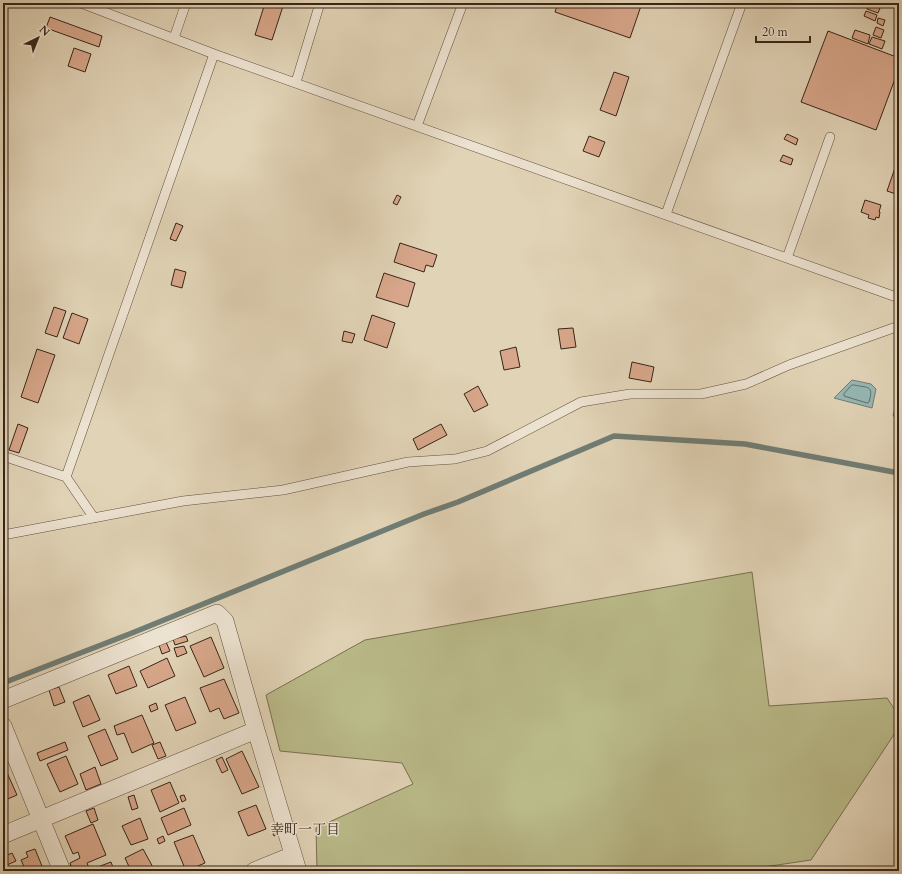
<svg xmlns="http://www.w3.org/2000/svg" width="902" height="874" font-family="Cardo,'Noto Serif JP',serif">
	<style>
		.green { fill: #baba89; stroke: #797050 }
		.water { fill: #95b7b4; stroke: #707d75 }
		.lines { fill: none; stroke-linecap: round; stroke-linejoin: round }
		.shore { stroke: #666e65; stroke-width: 1 }
		.stream { stroke: #707d75; stroke-width: 5.5 }
		.building { fill: #d8a78b; stroke: #382516 }
		.service-casing { stroke: #62503e; stroke-width: 10 }
		.minor-casing { stroke: #62503e; stroke-width: 18 }
		.service { stroke: #ece2d0; stroke-width: 9 }
		.minor { stroke: #ece2d0; stroke-width: 17 }
		.labels { text-anchor: middle; dominant-baseline: central; stroke-width: 3; stroke-linejoin: round; paint-order: stroke }
		.neighbourhood-label { font-size: 14px; fill: #382516; stroke: #ece2d0 }
	</style>
	<rect width="100%" height="100%" fill="#e1d3b6"/>
	<filter id="stains"><feTurbulence type="fractalNoise" baseFrequency=".005" numOctaves="4"/><feColorMatrix values="0 0 0 0 .2 0 0 0 0 .09 0 0 0 0 .02 0 0 0 .5 -.17"/></filter>
	<radialGradient id="worn" r=".72"><stop offset=".6" stop-color="#630" stop-opacity="0"/><stop offset="1" stop-color="#630" stop-opacity=".3"/></radialGradient>
	<!-- green -->
	<path class="green" d="M752 572 769 706 887 698 899 716V727L811 860 737 871H317L316 828 413 784 402 763 280 751 266 695 365 640Z"/>
	<!-- water -->
	<path class="water" d="M852 380 871 384 876 389 872 408 834 398Z
		M897 399 899 400V417L893 416Z"/>
	<g class="lines">
		<!-- shore -->
		<path class="shore" d="M852 385H854C868 388 874 385 869 402L867 403 844 396V394Z"/>
		<!-- stream -->
		<path class="stream" d="M3 683 132 633 424 514 458 502 614 436 745 444 899 473"/>
	</g>
	<!-- building -->
	<path class="building" d="M265 3H284L272 40 255 35Z
		M558 3H642L630 38 555 12Z
		M869 3 880 8 878 13 867 9Z
		M866 11 877 15 875 21 864 16Z
		M50 17 102 36 99 47 46 28Z
		M878 18 885 20 883 26 877 23Z
		M876 27 884 30 881 38 873 35Z
		M855 30 870 35 868 44 852 38Z
		M828 31 899 58V68L876 130 801 102Z
		M872 37 885 41 882 49 869 44Z
		M74 48 91 54 85 72 68 66Z
		M614 72 629 77 616 116 600 110Z
		M787 134 798 139 796 145 784 139Z
		M589 136 605 142 599 157 583 151Z
		M783 155 793 159 791 165 780 161Z
		M896 165 899 166V195L887 191Z
		M397 195 401 197 397 205 393 203Z
		M865 200 881 205 879 212H880L879 218 876 217 875 220 868 218 869 215 861 212Z
		M176 223 183 226 176 241 170 239Z
		M400 243 437 255 433 267 426 265 424 272 394 262Z
		M175 269 186 272 182 288 171 285Z
		M384 273 415 283 408 307 376 297Z
		M54 307 66 311 57 337 45 333Z
		M72 313 88 319 79 344 63 338Z
		M372 315 395 323 387 348 364 340Z
		M573 328 576 347 561 349 558 329Z
		M344 331 355 334 352 343 342 341Z
		M516 347 520 367 504 370 500 351Z
		M37 349 55 355 38 403 21 397Z
		M632 362 654 367 651 382 629 378Z
		M478 386 488 405 474 412 464 394Z
		M18 424 28 428 19 453 9 450Z
		M441 424 447 435 418 450 413 439Z
		M186 636 188 641 175 645 173 639Z
		M211 637 224 668 204 677 190 646Z
		M166 642 170 651 162 654 159 645Z
		M184 646 187 653 177 657 174 648Z
		M167 658 175 676 148 688 140 671Z
		M129 666 137 686 116 694 108 675Z
		M224 679 239 713 224 719 219 708 210 712 200 688Z
		M59 687 65 702 54 706 49 690Z
		M89 695 100 720 83 727 73 702Z
		M185 697 196 723 176 731 165 705Z
		M156 703 158 709 151 712 149 706Z
		M142 715 154 743 132 753 124 733 117 735 114 726Z
		M105 729 118 759 101 766 88 736Z
		M65 742 68 750 40 761 37 753Z
		M160 742 166 756 158 759 152 745Z
		M242 751 259 787 242 794 226 759Z
		M66 756 78 784 60 792 47 764Z
		M222 757 228 770 222 773 216 760Z
		M4 766 17 795 3 801V767Z
		M95 767 101 784 86 790 80 774Z
		M170 782 179 803 160 812 151 790Z
		M134 795 138 808 132 810 128 797Z
		M184 795 186 800 182 802 180 796Z
		M256 805 266 829 248 836 238 812Z
		M94 808 98 820 91 823 86 811Z
		M184 808 191 825 168 835 161 818Z
		M140 818 148 839 131 845 122 826Z
		M93 824 106 855 87 863 89 868 82 871H73L70 863 80 858 78 852 73 854 65 836Z
		M276 827 278 834 274 836 271 829Z
		M193 835 205 863 186 871 174 842Z
		M163 836 165 841 159 844 157 839Z
		M35 849 44 871H26L21 860 28 857 26 852Z
		M143 849 155 871H131L125 858Z
		M12 853 16 861 7 865 3 857Z
		M111 862 114 870 111 871H96L95 868Z"/>
	<g class="lines">
		<defs>
			<path id="service" d="M81 3 214 54 899 298
				M174 38 186 3
				M296 82 320 3
				M417 126 463 3
				M666 214 742 3
				M787 258 830 137
				M3 456 66 477 214 54
				M66 477 94 518
				M3 535 183 501 283 490 408 462 455 459 487 451 581 402 630 394H701L746 384 789 365 899 326"/>
			<path id="minor" d="M3 700 217 613 225 621 256 730 298 871
				M3 726 62 871
				M3 835 256 730
				M254 871 293 855"/>
		</defs>
		<!-- service casing -->
		<use href="#service" class="service-casing"/>
		<!-- minor casing -->
		<use href="#minor" class="minor-casing"/>
		<!-- service -->
		<use href="#service" class="service"/>
		<!-- minor -->
		<use href="#minor" class="minor"/>
	</g>
	<g class="labels">
		<!-- neighbourhood labels -->
		<g class="neighbourhood-label">
			<text x="305" y="829">幸町一丁目</text>
		</g>
	</g>
	<!-- margin -->
	<rect width="902" height="874" fill="none" stroke="#e1d3b6" stroke-width="16"/>
	<rect x="4" y="4" width="894" height="866" fill="none" stroke="#382516" stroke-width="2"/>
	<rect x="8" y="8" width="886" height="858" fill="none" stroke="#382516"/>
	<!-- north arrow -->
	<g transform="translate(38 38) rotate(43)" stroke="#ece2d0" stroke-width="3" paint-order="stroke">
	<path d="M0-3L7 15L0 10L-7 15Z" fill="#382516"/>
	<text y="-6" font-size="11" font-weight="bold" text-anchor="middle" fill="#382516">N</text>
	</g>
	<!-- scale -->
	<path d="M756 36v6h54v-6" fill="none" stroke="#382516" stroke-width="2"/>
	<text x="762" y="36" font-size="12" fill="#382516" stroke="#ece2d0" stroke-width="3" paint-order="stroke">20 m</text>
	<rect width="100%" height="100%" filter="url(#stains)"/>
	<rect width="100%" height="100%" fill="url(#worn)"/>
</svg>
